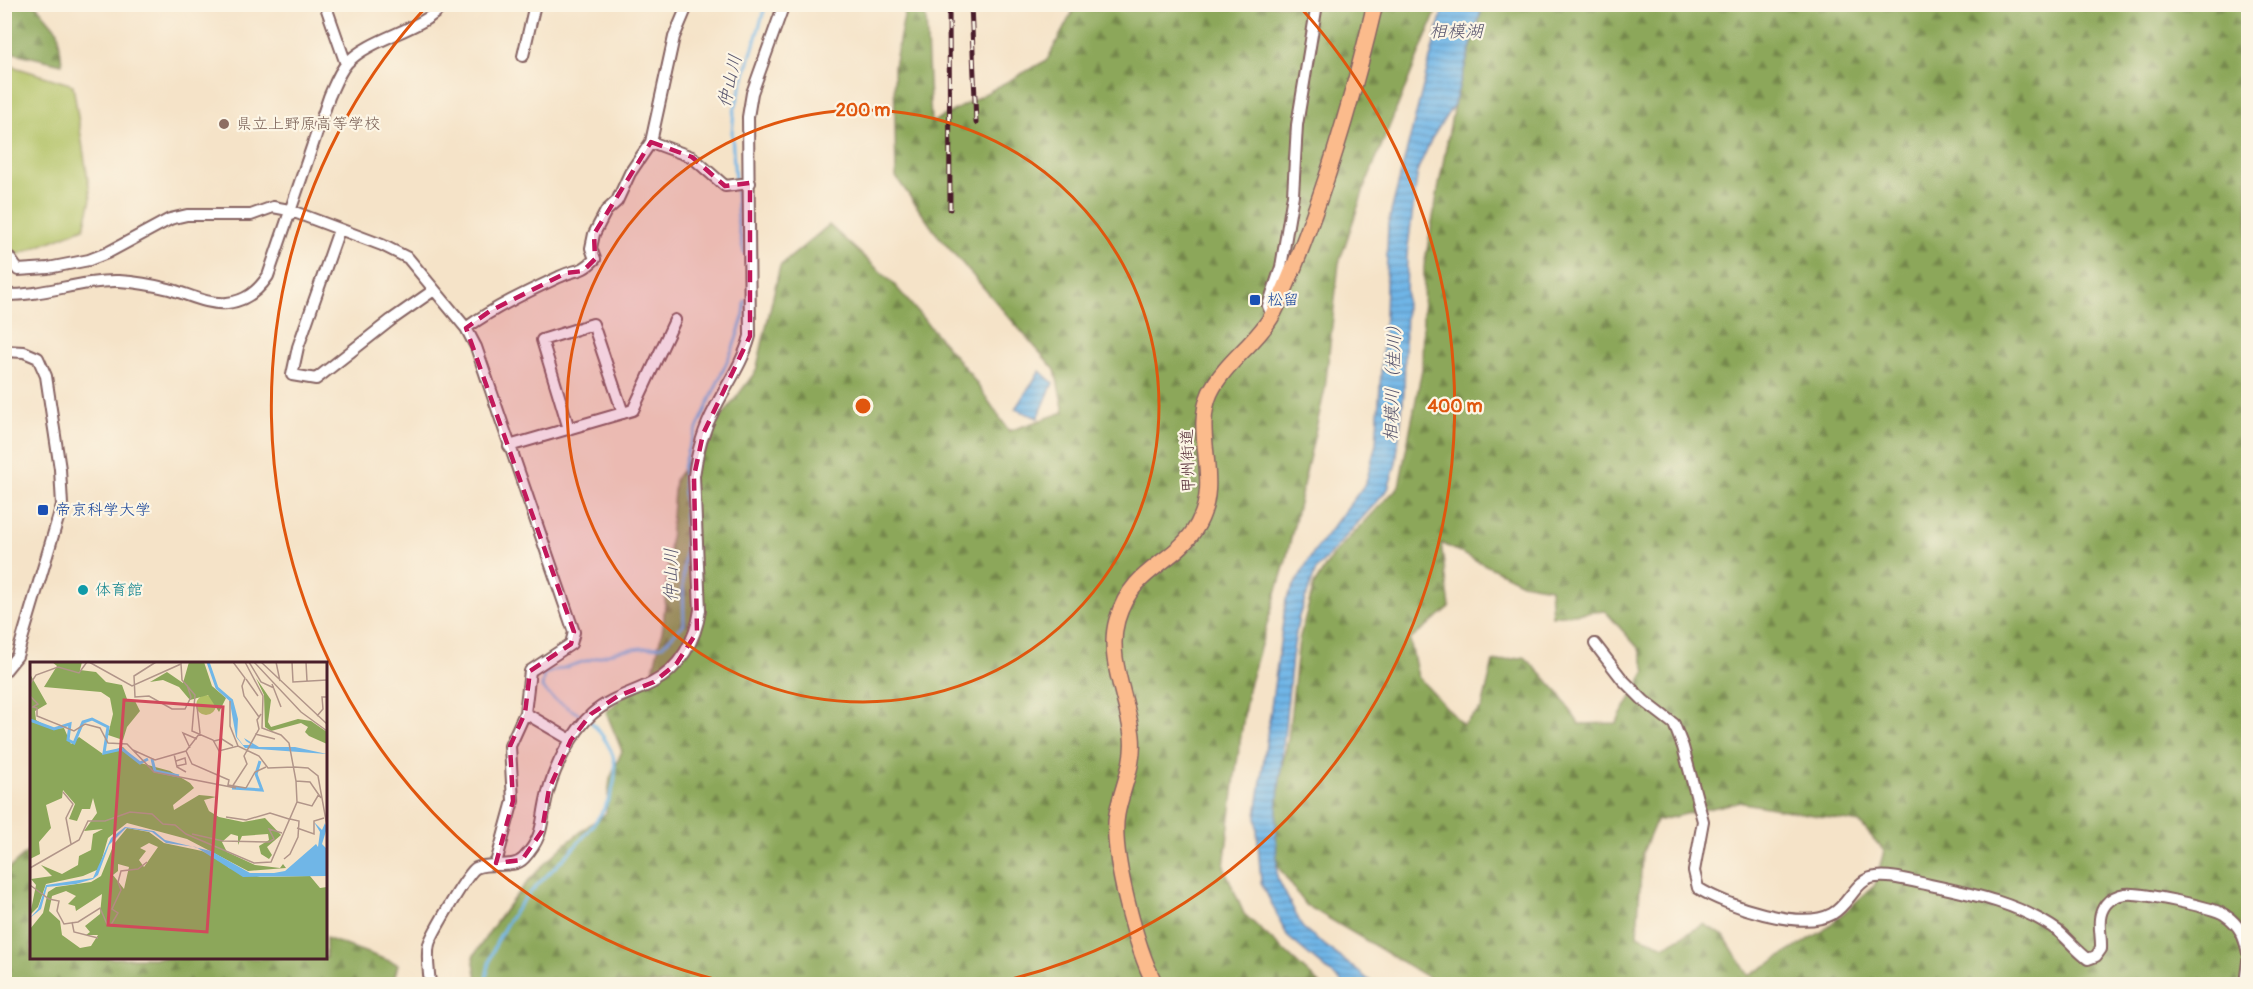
<svg xmlns="http://www.w3.org/2000/svg" width="2253" height="989" font-family="Pangolin,'Klee One',sans-serif">
	<style>
		.grass { fill: #b0c164; stroke: #7d7048; stroke-width: 1.5 }
		.forest { fill: url(#forest-firs); stroke: #6b6342; stroke-width: 1.5; fill-rule: evenodd }
		.water { fill: url(#water-rules); stroke: #5d6a89; stroke-width: 1.5 }
		.lines { fill: none; stroke-linecap: round; stroke-linejoin: round }
		.stream { stroke: #70b6e7; stroke-width: 3 }
		.minor-casing { stroke: #866462; stroke-width: 14 }
		.highway-casing { stroke: #866462; stroke-width: 18 }
		.minor { stroke: #fff; stroke-width: 10 }
		.highway { stroke: #fbbb8c; stroke-width: 15 }
		.rail-casing { stroke: #4a1f2b; stroke-width: 5 }
		.rail { stroke: #fcf5e5; stroke-width: 3; stroke-dasharray: 9; stroke-linecap: butt }
		.marked { fill: #c2185b; fill-opacity: 0.2; stroke: #c2185b; stroke-width: 4.5; stroke-dasharray: 12 8; stroke-linejoin: round }
		.ring { fill: none; stroke: #e0560e; stroke-width: 3 }
		.education-dot { fill: #8d6e63; stroke: #fcf5e5; stroke-width: 2 }
		.transit-dot { fill: #1a4fb4; stroke: #fcf5e5; stroke-width: 2 }
		.culture-dot { fill: #0f9aa8; stroke: #fcf5e5; stroke-width: 2 }
		.labels { text-anchor: middle; dominant-baseline: central; stroke-width: 4.5; stroke-linejoin: round; paint-order: stroke }
		.education-label { font-size: 16px; fill: #785e54; stroke: #fcf5e5; text-anchor: start }
		.transit-label { font-size: 16px; fill: #164399; stroke: #fcf5e5; text-anchor: start }
		.street-label { font-size: 16px; fill: #4a1f2b; stroke: #fcf5e5 }
		.culture-label { font-size: 16px; fill: #0d838f; stroke: #fcf5e5; text-anchor: start }
		.water-label { font-size: 18px; font-style: italic; fill: #57546d; stroke: #fcf5e5 }
		.inset-river { fill: none; stroke: #70b6e7; stroke-width: 3 }
		.inset-road { fill: none; stroke: #b19589; stroke-width: 1.5 }
		.view { fill: #d1495b; fill-opacity: 0.15; stroke: #d1495b; stroke-width: 3 }
		.inset-edge { fill: none; stroke: #4a1f2b; stroke-width: 3 }
		.centre { fill: #e0560e; stroke: #fcf5e5; stroke-width: 3 }
		.ring-label { font-size: 18px; text-anchor: middle; font-weight: bold; fill: #e0560e; stroke: #fcf5e5; stroke-width: 4.5; stroke-linejoin: round; paint-order: stroke }
	</style>
	<defs>
		<pattern id="forest-firs" width="22" height="20" patternUnits="userSpaceOnUse" patternTransform="scale(1.5)"><rect width="22" height="20" fill="#8ca75a"/><path d="M5 1l3.5 6h-7zM16 11l3.5 6h-7z" fill="#74874b"/></pattern>
		<pattern id="water-rules" width="6" height="5" patternUnits="userSpaceOnUse" patternTransform="scale(1.5)"><rect width="6" height="5" fill="#70b6e7"/><path d="M0 2.5h6" fill="none" stroke="#5e93bb"/></pattern>
	</defs>
	<rect width="100%" height="100%" fill="#fcf5e5"/>
	<filter id="ink" filterUnits="userSpaceOnUse"><feTurbulence type="fractalNoise" baseFrequency=".0167" numOctaves="2"/><feDisplacementMap in="SourceGraphic" scale="12" xChannelSelector="R" yChannelSelector="G"/><feConvolveMatrix kernelMatrix="1 2 1 2 8 2 1 2 1" color-interpolation-filters="sRGB"/></filter>
	<filter id="wash" filterUnits="userSpaceOnUse"><feTurbulence type="fractalNoise" baseFrequency=".008" numOctaves="4" result="noise"/><feDisplacementMap in="SourceGraphic" scale="24" xChannelSelector="R" yChannelSelector="G"/><feGaussianBlur stdDeviation="1.35" result="paint"/><feColorMatrix in="noise" values="0 0 0 0 0 0 0 0 0 0 0 0 0 0 0 0 0 1.4 0 .05"/><feComposite in="paint" operator="in"/></filter>
	<g filter="url(#wash)">
		<rect width="100%" height="100%" fill="#f5e3c8"/>
		<!-- grass -->
		<path class="grass" d="M5 64 73 85 91 199 84 228 5 260Z"/>
		<!-- forest -->
		<path class="forest" d="M5 4 36 5 58 31 62 64 5 51Z
			M1076 5H1439L1365 186 1339 263 1325 389 1286 560 1248 689 1235 776 1224 867 1244 914 1320 984H478L473 957C509 899 548 852 606 813L610 779 622 751 606 712 653 671 663 627 675 479 756 371 780 266 829 225 893 283 970 374 1009 431 1064 412 1055 370 935 232 896 177 894 66 906 6 926 17 931 123 1047 60Z
			M1483 5H2248V984H1439L1306 905 1276 864 1270 818 1288 739 1299 640 1314 585 1332 556 1399 486 1422 369 1424 266 1454 104ZM1441 543 1522 583 1550 588 1552 616 1605 611 1639 649 1646 671 1616 723 1579 724 1559 693 1525 657 1493 662 1482 708 1463 725 1418 677 1410 640 1450 607ZM1738 802 1860 823 1884 851 1875 885 1823 931 1749 976 1724 936 1704 924 1665 946 1637 935 1642 854 1656 821Z
			M31 849 32 958H326V938L398 964 393 984H5V872Z"/>
		<!-- water -->
		<path class="water" d="M1444 4 1483 5 1454 104 1432 138 1418 169 1407 255 1404 392 1396 463 1388 489 1316 570 1299 616 1292 656 1276 819 1277 877 1303 928 1374 984H1344L1288 937 1261 882 1256 816 1286 600 1313 553 1366 483 1376 444 1385 314 1388 224Z
			M1040 371 1053 383 1038 418 1015 409Z"/>
		<g class="lines">
			<!-- stream -->
			<path class="stream" d="M735 182 732 133 734 111 766 4
				M736 188 738 225 744 253
				M585 718 554 699 542 688 544 674 621 650 662 646 684 624 683 578 686 538 683 468 688 449 733 348 744 315 745 301
				M486 984C487 954 503 926 522 902 552 864 643 801 607 743 602 735 597 727 590 721"/>
		</g>
	</g>
	<g filter="url(#ink)">
		<g class="lines">
			<defs>
				<path id="minor" d="M325 4 346 64
					M523 56 535 4
					M651 142 692 157 725 186 750 183
					M339 230 298 347 292 375 316 379 391 320 434 290
					M8 256 18 270 48 268 89 260 107 253 170 219 187 215H251L273 207 289 210 382 245 408 258 466 328 476 347 574 632 571 644 530 671 525 713 510 746 513 801 496 863
					M4 295C43 296 80 280 119 281 136 282 153 285 169 289 188 294 207 305 227 303 246 301 258 291 268 276L329 97C334 86 339 72 347 63 371 37 424 30 444 4
					M1272 315 1268 306 1281 267 1293 195 1297 125 1317 4
					M466 328C495 307 527 292 559 277 576 268 579 275 595 259L591 248 594 234 606 211 617 201 630 173 651 142 674 37 688 4
					M4 351 24 352 38 358 46 376 60 469 62 505 17 656 4 672
					M569 429 542 340 593 324 623 413
					M509 446 633 410 675 320
					M1595 644 1622 679 1644 701 1674 724 1683 747 1703 821 1694 871 1698 888C1726 906 1801 931 1832 914 1850 904 1856 878 1876 877 1891 875 1907 880 1921 883 1968 893 2018 902 2058 931 2069 940 2077 951 2088 959L2096 956 2101 949C2102 933 2095 918 2106 904 2110 899 2118 895 2125 894 2138 892 2214 907 2225 915 2240 925 2244 936 2248 953
					M525 713 571 740
					M430 984C429 971 426 957 429 944 432 934 468 872 476 868 490 861 513 870 524 858 546 834 540 821 548 792 555 766 572 732 592 714 610 698 632 693 652 683 680 669 696 639 700 610L694 476C697 452 703 430 715 408 727 384 743 363 750 336L748 117 752 93 784 4
					M2245 984 2248 961"/>
				<path id="highway" d="M1155 984C1137 950 1110 851 1117 814 1122 787 1135 764 1132 736 1128 699 1106 658 1117 620 1133 565 1176 565 1198 524 1222 480 1192 434 1210 393 1224 363 1257 343 1273 314 1288 285 1299 255 1310 225 1337 152 1357 80 1375 4"/>
			</defs>
			<!-- minor casing -->
			<use href="#minor" class="minor-casing"/>
			<!-- highway casing -->
			<use href="#highway" class="highway-casing"/>
			<!-- minor -->
			<use href="#minor" class="minor"/>
			<!-- highway -->
			<use href="#highway" class="highway"/>
			<defs>
				<path id="rail" d="M949 4 950 209
					M971 4 976 123"/>
			</defs>
			<!-- rail casing -->
			<use href="#rail" class="rail-casing"/>
			<!-- rail -->
			<use href="#rail" class="rail"/>
		</g>
	</g>
	<!-- marked area -->
	<path class="marked" d="M651 142 692 157 725 186 750 183V336L703 434 694 476 697 632 677 663 654 682 618 696 591 714 571 740 549 789 542 831 522 860 496 863 513 801 510 746 525 713 530 671 571 644 574 632 466 328 490 311 566 273 583 271 595 259 594 234Z"/>
	<!-- distance rings -->
	<g class="ring">
		<circle cx="863" cy="406" r="296"/>
		<path d="M735 984A592 592 0 0 1 427 6M1299 6A592 592 0 0 1 991 984"/>
	</g>
	<!-- markers -->
	<circle class="education-dot" cx="224" cy="124" r="6"/>
	<g class="transit-dot">
		<rect x="1249" y="294" width="12" height="12" rx="3"/>
		<rect x="37" y="504" width="12" height="12" rx="3"/>
	</g>
	<circle class="culture-dot" cx="83" cy="590" r="6"/>
	<g class="labels">
		<!-- education labels -->
		<g class="education-label">
			<text x="236" y="124">県立上野原高等学校</text>
		</g>
		<!-- transit labels -->
		<g class="transit-label">
			<text x="1267" y="300">松留</text>
			<text x="55" y="510">帝京科学大学</text>
		</g>
		<!-- street labels -->
		<g class="street-label">
			<text transform="translate(1188 461) rotate(-92)">甲州街道</text>
		</g>
		<!-- culture labels -->
		<g class="culture-label">
			<text x="95" y="590">体育館</text>
		</g>
		<!-- water labels -->
		<g class="water-label">
			<text x="1456" y="31">相模湖</text>
			<text transform="translate(730 81) rotate(-77)">仲山川</text>
			<text transform="translate(1393 379) rotate(-88)">相模川（桂川）</text>
			<text transform="translate(671 575) rotate(-90)">仲山川</text>
		</g>
	</g>
	<!-- overview -->
	<g transform="translate(30 662)">
		<rect width="297" height="297" fill="#f5e3c8"/>
		<path d="M166 43a10 10 0 1 1 20 0a10 10 0 1 1-20 0Z" fill="#b0c164"/>
		<path d="M22 0H52L50 8 66 10 76 20 92 23 97 37 105 39 110 49 97 65 93 78 78 73 83 52 80 36 71 30 14 25 27 4ZM159 0H174L182 24 196 36 189 50 178 33 160 38 149 25 133 18 120 20 137 10 153 21ZM0 12 17 42 5 49 6 58 21 67 34 66 41 82 49 75 73 92 93 85 107 100 140 109 160 121 164 126 143 143 144 148 169 133 180 134 186 135 174 138 179 149 189 155 213 160 235 156 251 173 237 185 242 193 239 197 231 192 229 184 239 178 238 172 212 174 208 183V174L201 172 192 180 197 190 225 203 250 206 253 202 256 206 218 209 157 177 97 161 78 176 69 207 53 214 16 222 8 245 0 253 6 223 1 217 22 214 11 203 32 212 48 203 49 194 61 188 63 172 73 167 54 169 67 151 63 136 60 147H52L47 159 39 157 45 142 33 128 32 136 16 143 21 166 9 180 10 192 0 197ZM226 16 241 38 238 60 241 65 268 57 281 59 297 70V82L279 74 275 70 278 65 271 61 241 69 235 65 234 33ZM97 166 119 170 134 181 172 189 190 197 199 206 230 215 280 214 290 226 297 225V297H0V267L13 251 18 230 26 225 61 220 71 214 84 182ZM119 181 128 185 114 205 109 198 116 189 110 186ZM88 202 99 205 94 227 83 213 88 209ZM36 229 46 234 38 242 45 244 46 249 72 232 70 252 55 264 60 270 56 273H68L61 284 50 286 32 273 30 259 19 249 22 234Z" fill="#8ca75a" fill-rule="evenodd"/>
		<path d="M199 35 203 38 208 57 207 75 213 83H222L216 79 214 76 229 85H265L297 92 215 86 206 75ZM284 160 292 168 295 161 297 166 292 182 297 187V214L213 215 166 185 136 181 122 170 96 166 79 183 68 213 63 217 46 222 17 225 11 247 0 256 8 247 16 223 63 216 81 176 95 165 124 169 135 178 181 189 220 211H244L255 209 286 182 288 185 290 170Z" fill="#70b6e7"/>
		<path class="inset-river" d="M178 0 187 26 202 39M0 58 24 67 40 62 38 78 44 81 53 60 62 57 78 65 74 91 92 87 110 101 118 97M122 97 125 109 149 114M202 126 232 128 226 112 230 99"/>
		<path class="inset-road" d="M59 0 102 24 151 2 152 18 165 33 162 69 183 78 189 89 208 84 229 94 238 106 264 105M126 0 104 14 105 35 119 34 142 47H155L161 35 157 23M203 0 215 16 212 24 214 34 229 55M219 0 231 20 244 26M224 0 271 50 297 69M231 0 297 62M246 0 250 19M262 0 263 20 297 18M276 0 277 19M216 17 228 34M0 22 6 13 28 5 49 11 57 0M242 22 251 45M0 34 8 42 3 45 7 46V54L44 69 55 62 70 66 78 81 97 82 124 110 206 126M200 39V64L208 84M287 54 293 47 292 35H297M225 72 245 77M184 79 192 77 203 84M160 86 153 71 167 77M103 88 125 98 156 89 170 71 167 44M156 89 162 102 199 118 198 123 216 126M144 92 147 105 156 110M146 99 155 96 156 102 147 104M264 105 278 106 288 114 297 164M266 119 280 120 291 136M202 125 217 102 214 94 229 67 227 58 231 52M216 126 225 110 236 105M33 130 43 142 36 156 41 182M267 140 282 144 289 132M196 155 216 158 240 151 259 157M267 166 284 172V159L294 156M162 172 193 179 239 180 244 177 239 167 252 171M254 197 260 192 268 175 269 159 260 157M0 206 49 178 58 159H75L100 150 122 152 133 162 145 163 156 172 224 201 241 200 267 140 266 119 259 81 251 73 232 66 233 34 215 0M0 223 19 237 29 239 27 249 34 262 48 260 70 246 77 262 81 263 88 251 82 247 91 228 88 220 91 209 108 207 117 200M42 260 44 270 68 276"/>
		<path class="view" d="M94 38 193 45 177 270 78 263Z"/>
		<rect width="297" height="297" class="inset-edge"/>
	</g>
	<circle cx="863" cy="406" r="9" class="centre"/>
	<g class="ring-label">
		<text x="863" y="116">200 m</text>
		<text x="1455" y="412">400 m</text>
	</g>
	<!-- margin -->
	<rect width="2253" height="989" fill="none" stroke="#fcf5e5" stroke-width="24"/>
</svg>
